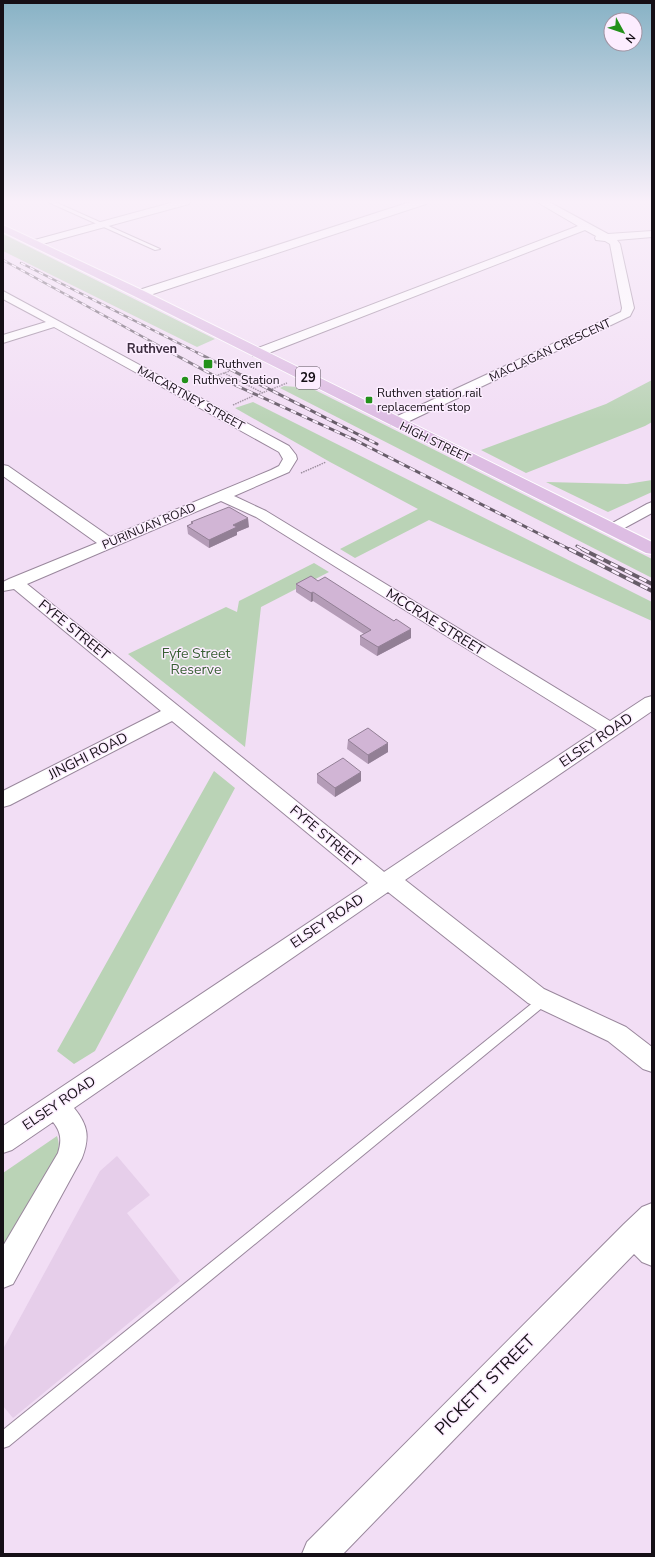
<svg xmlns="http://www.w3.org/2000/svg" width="655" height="1557" font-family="'Nunito Sans',sans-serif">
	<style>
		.built { fill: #e6ceea }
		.green { fill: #bad3b6 }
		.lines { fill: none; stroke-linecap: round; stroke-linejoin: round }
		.service-casing { stroke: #99879c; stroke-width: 2 }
		.minor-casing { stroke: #99879c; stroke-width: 2 }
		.tertiary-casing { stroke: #99879c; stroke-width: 2 }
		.primary-casing { stroke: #fff; stroke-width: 2 }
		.path { stroke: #9e8fa0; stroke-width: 1.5; stroke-dasharray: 1.5 1; stroke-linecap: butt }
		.service { fill: #fff; fill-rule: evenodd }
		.minor { fill: #fff; fill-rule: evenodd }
		.tertiary { fill: #fff; fill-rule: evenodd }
		.primary { fill: #ddbde3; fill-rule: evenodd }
		.rail-far2-casing { stroke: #675c69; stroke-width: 2.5 }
		.rail-far1-casing { stroke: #675c69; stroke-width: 3 }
		.rail-casing { stroke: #675c69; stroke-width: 4 }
		.rail-far2 { stroke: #fcedff; stroke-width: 1.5; stroke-dasharray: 5; stroke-linecap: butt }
		.rail-far1 { stroke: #fcedff; stroke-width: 2; stroke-dasharray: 6; stroke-linecap: butt }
		.rail { stroke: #fcedff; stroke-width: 2.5; stroke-dasharray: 8; stroke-linecap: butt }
		.wall { fill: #b49cb7 }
		.shaded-wall { fill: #927f95 }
		.building { fill: #d1b5d5; stroke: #927f95 }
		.poi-dot { fill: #23911a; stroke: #fcedff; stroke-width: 1.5 }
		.labels { text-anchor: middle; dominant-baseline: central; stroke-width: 3; stroke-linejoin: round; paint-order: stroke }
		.far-street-label { font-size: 12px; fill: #150f16; stroke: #fcedff }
		.far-poi-label { font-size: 12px; fill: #150f16; stroke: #fcedff; text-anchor: start }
		.far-neighbourhood-label { font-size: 13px; font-weight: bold; fill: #3c2d3f; stroke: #fcedff }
		.shield { fill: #fcedff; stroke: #5a525c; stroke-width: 1 }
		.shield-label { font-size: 13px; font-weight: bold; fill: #150f16 }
		.street-label { font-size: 14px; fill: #150f16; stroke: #fcedff }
		.park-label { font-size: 14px; fill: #375f33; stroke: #fcedff }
		.near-street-label { font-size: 17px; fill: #150f16; stroke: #fcedff }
	</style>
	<rect width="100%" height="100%" fill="#f2def5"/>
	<!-- built -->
	<path class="built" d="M117 1156 150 1195 127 1213 180 1281 13 1418 3 1406V1349L100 1171Z"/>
	<!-- green -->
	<path class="green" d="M3 234 215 339 197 347 3 251Z
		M652 380V422L645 426 526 473 481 450 606 404Z
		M284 386 311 388 652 559V578L280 388Z
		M253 402 652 602V621L429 520 355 558 340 549 418 509 330 462 235 408Z
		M652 480V492L608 512 546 482 627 484Z
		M314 563 329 572 261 607 245 747 128 654 226 607 237 612 239 601Z
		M214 771 235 788 95 1051 74 1064 57 1051Z
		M57 1136C60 1145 59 1151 55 1159L3 1246V1173Z"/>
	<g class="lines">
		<defs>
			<path id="service" d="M48 202H55L160 249 155 250Z
				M544 995 548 997 550 1000 548 1003 9 1446 3 1448V1430L540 997Z"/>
			<path id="minor" d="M174 202H190L189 204 39 245H31L30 243 31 241Z
				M537 202H549L608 234 652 231V237L617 240 620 244 634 308 630 316 401 425H391L389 422 391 419 621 312 622 308 610 244 605 241 596 240 595 238 596 236 585 230 261 356H253L251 353 253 350 578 226Z
				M3 291 289 446 296 455 297 459 289 472 234 496 266 511 610 721 645 698 652 696V711L405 880 544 989 626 1027 652 1047V1072L643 1069 608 1041 528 1003 388 892 74 1108C88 1125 90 1137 82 1158L13 1284 3 1288V1246L58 1153C62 1140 61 1132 53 1122L12 1150 3 1153V1126L368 883 172 721 10 805 3 807V791L161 711 14 589 3 591V582L9 579 97 543 3 476V465L8 466 110 537 271 470 279 466 283 459 279 452 54 327 3 343V335L46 322 3 299ZM221 501 256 517 597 730 384 872 383 871 27 584Z
				M652 502V513L617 532 612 534 607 532 604 529 607 526 647 504Z
				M652 1203V1266L642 1262 634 1254 343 1554H302L307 1542 624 1224 642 1207Z"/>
			<path id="tertiary" d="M410 202H427L426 204 144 297H136L134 294 136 291Z"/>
			<path id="primary" d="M3 225 144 291 652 542V554L646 553 136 297 3 232Z"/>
		</defs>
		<!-- service casing -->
		<use href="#service" class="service-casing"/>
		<!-- minor casing -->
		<use href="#minor" class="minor-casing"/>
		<!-- tertiary casing -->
		<use href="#tertiary" class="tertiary-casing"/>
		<!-- primary casing -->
		<use href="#primary" class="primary-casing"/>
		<!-- path -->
		<path class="path" d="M224 373 263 393
			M218 375 230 371
			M272 389 287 383
			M259 394 267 391
			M233 405 253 396
			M301 473 326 462"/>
		<!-- service -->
		<use href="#service" class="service"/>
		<!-- minor -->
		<use href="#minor" class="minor"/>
		<!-- tertiary -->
		<use href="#tertiary" class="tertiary"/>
		<!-- primary -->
		<use href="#primary" class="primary"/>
		<defs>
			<path id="rail-far2" d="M3 260 174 354
				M21 263 200 354"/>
			<path id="rail-far1" d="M172 353 209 373 355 440 571 550
				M198 353 377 444
				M577 546 584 550"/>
			<path id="rail" d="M569 549 652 591
				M582 549 652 584"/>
		</defs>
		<!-- rail-far2 casing -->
		<use href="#rail-far2" class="rail-far2-casing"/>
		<!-- rail-far1 casing -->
		<use href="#rail-far1" class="rail-far1-casing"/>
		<!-- rail casing -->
		<use href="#rail" class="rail-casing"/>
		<!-- rail-far2 -->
		<use href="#rail-far2" class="rail-far2"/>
		<!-- rail-far1 -->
		<use href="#rail-far1" class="rail-far1"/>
		<!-- rail -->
		<use href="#rail" class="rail"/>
	</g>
	<!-- wall -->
	<path class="wall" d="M191 522 249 527 237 532V535L209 548 188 534 187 526 191 524Z
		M296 584 411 638 377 656 360 645V636L364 634 313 601 311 602 296 592Z
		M348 740 388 752 368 764 347 749Z
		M361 772V781L335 797 317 783V774Z"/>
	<!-- shaded-wall -->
	<path class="shaded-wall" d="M248 518 249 527 237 532V535L209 548V540L233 525Z
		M313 592V601L311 602V593Z
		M411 629V638L377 656 378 647Z
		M388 743V752L368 764V755Z
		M361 772V781L335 797V788Z"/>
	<!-- building -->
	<path class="building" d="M229 507 248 518 233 525 237 527 209 540 187 526 193 523 191 522Z
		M311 576 318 581 325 577 394 621 396 619 411 629 378 647 360 636 371 630 313 592 311 593 296 584Z
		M368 728 388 743 368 755 348 740Z
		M343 758 361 772 335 788 317 774Z"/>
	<!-- sky -->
	<linearGradient id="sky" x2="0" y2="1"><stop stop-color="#87b2c5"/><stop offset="0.48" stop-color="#f9f0fa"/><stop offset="1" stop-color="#f9f0fa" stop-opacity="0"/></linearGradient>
	<rect width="655" height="420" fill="url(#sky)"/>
	<!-- markers -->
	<g class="poi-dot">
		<rect x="203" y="359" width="10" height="10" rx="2"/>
		<circle cx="185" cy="380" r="4"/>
		<rect x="365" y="396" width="8" height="8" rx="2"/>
	</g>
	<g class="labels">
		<!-- far-street labels -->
		<g class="far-street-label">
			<text transform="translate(550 350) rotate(-25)">MACLAGAN CRESCENT</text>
			<text transform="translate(191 398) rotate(29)">MACARTNEY STREET</text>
			<text transform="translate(435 442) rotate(26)">HIGH STREET</text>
			<text transform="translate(149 526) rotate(-23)">PURINUAN ROAD</text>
		</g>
		<!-- far-poi labels -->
		<g class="far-poi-label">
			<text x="217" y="364">Ruthven</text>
			<text x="193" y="380">Ruthven Station</text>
			<text x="377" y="393">Ruthven station rail<tspan x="377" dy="14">replacement stop</tspan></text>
		</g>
		<!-- far-neighbourhood labels -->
		<g class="far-neighbourhood-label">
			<text x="152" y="349">Ruthven</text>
		</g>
		<!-- shield labels -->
		<rect class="shield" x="296" y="367" width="24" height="22" rx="3"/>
		<g class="shield-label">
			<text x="308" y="378">29</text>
		</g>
		<!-- street labels -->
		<g class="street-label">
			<text transform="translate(435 622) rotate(32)">MCCRAE STREET</text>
			<text transform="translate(74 630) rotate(39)">FYFE STREET</text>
			<text transform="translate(596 740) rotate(-34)">ELSEY ROAD</text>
			<text transform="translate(88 756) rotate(-27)">JINGHI ROAD</text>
			<text transform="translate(325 836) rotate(40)">FYFE STREET</text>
			<text transform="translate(327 921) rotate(-34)">ELSEY ROAD</text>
			<text transform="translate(59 1103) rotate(-34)">ELSEY ROAD</text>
		</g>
		<!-- park labels -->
		<g class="park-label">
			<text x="196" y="653">Fyfe Street<tspan x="196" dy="16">Reserve</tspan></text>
		</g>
		<!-- near-street labels -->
		<g class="near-street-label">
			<text transform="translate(485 1385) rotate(-45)">PICKETT STREET</text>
		</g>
	</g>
	<!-- border -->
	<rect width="655" height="1557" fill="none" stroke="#150f16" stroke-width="8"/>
	<!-- north arrow -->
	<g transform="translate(623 32) rotate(130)"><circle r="19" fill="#fcedff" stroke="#a094a2"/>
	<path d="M0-3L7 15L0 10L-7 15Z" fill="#23911a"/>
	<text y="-6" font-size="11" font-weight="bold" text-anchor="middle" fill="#150f16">N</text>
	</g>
</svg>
